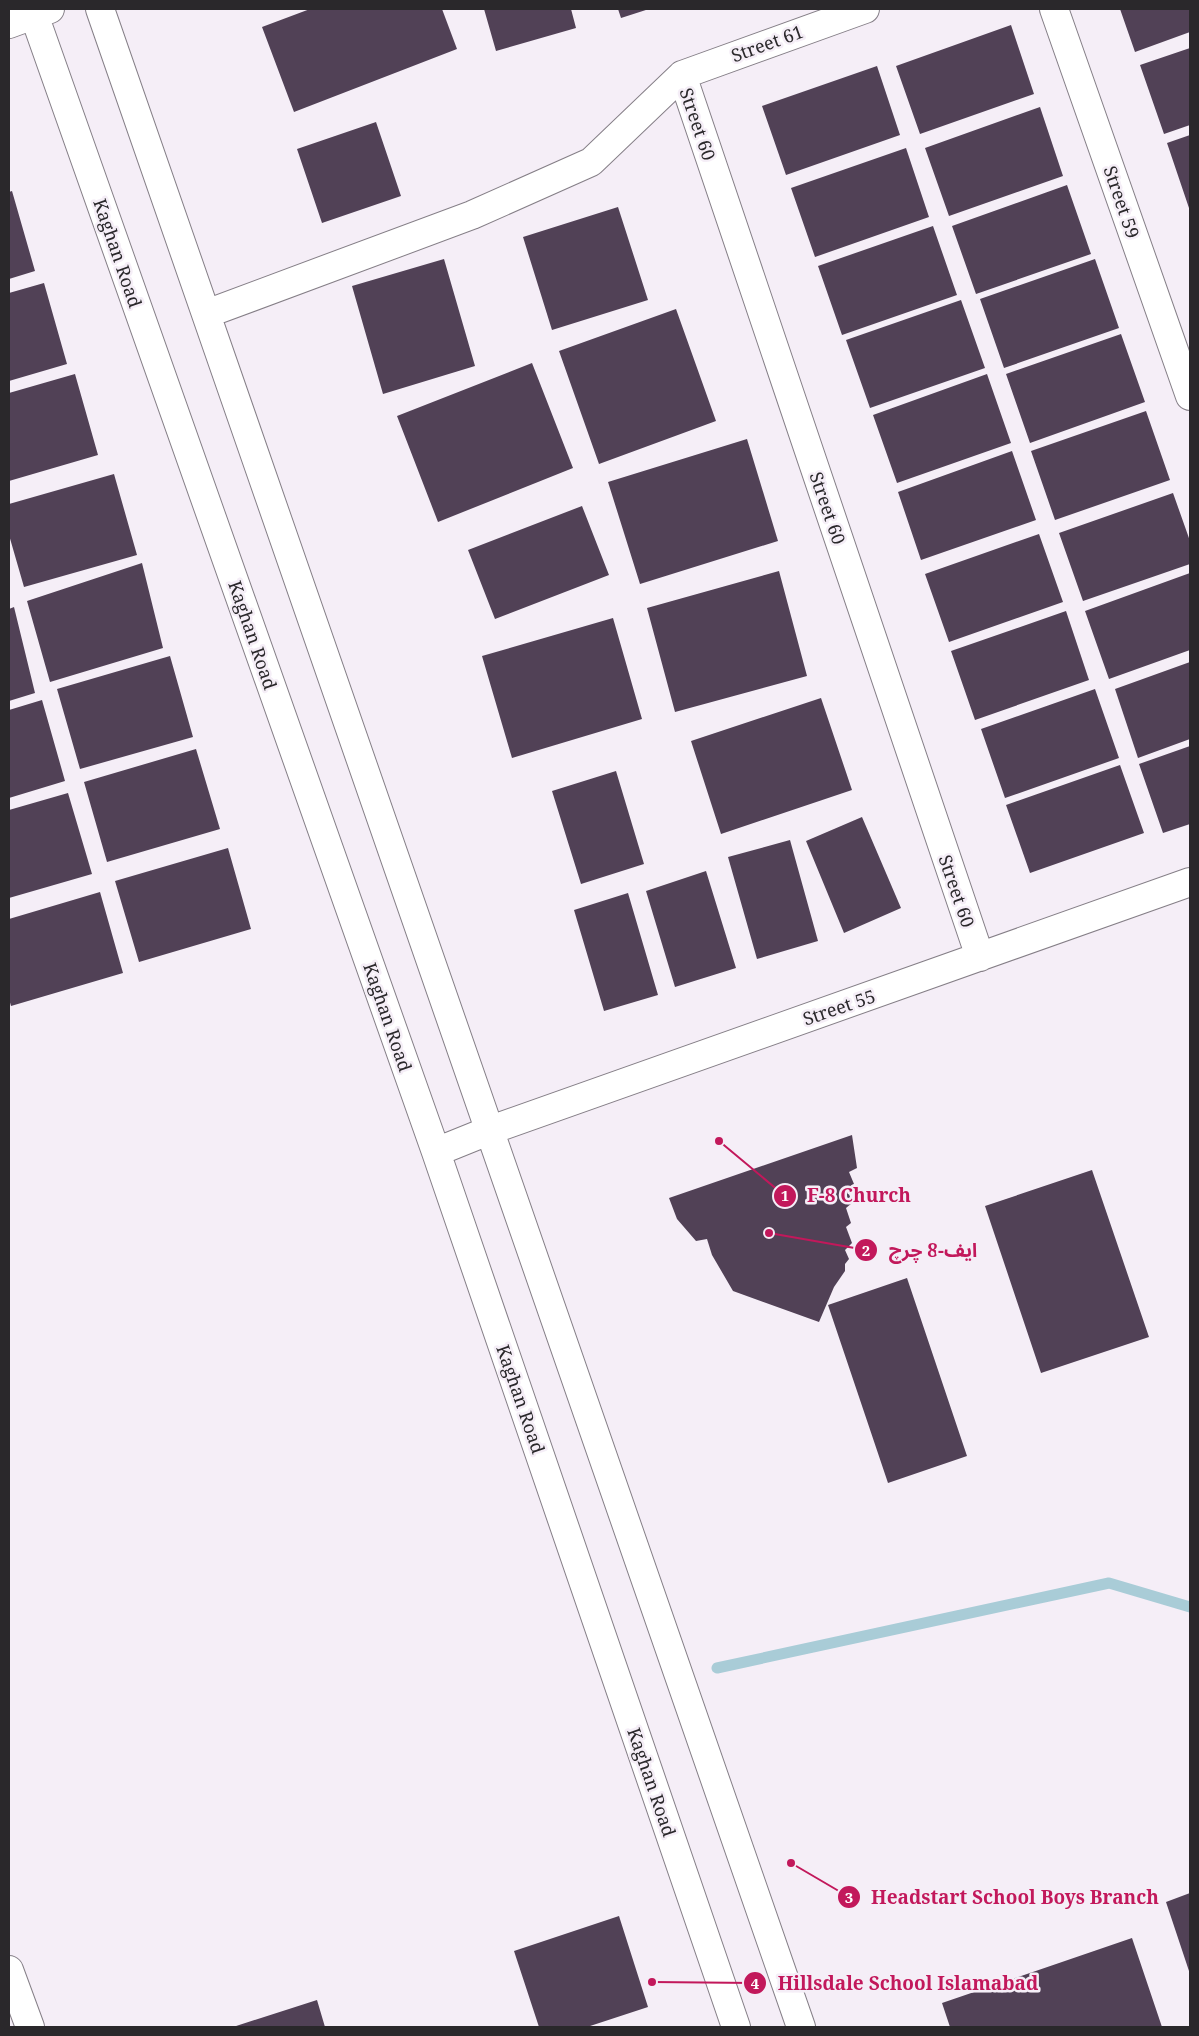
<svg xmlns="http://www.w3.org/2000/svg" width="1199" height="2036" font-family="'Noto Serif','Noto Sans Arabic',serif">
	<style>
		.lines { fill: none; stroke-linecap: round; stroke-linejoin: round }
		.stream { stroke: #a9ccd7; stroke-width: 11 }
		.building { fill: #514156 }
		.minor-casing { stroke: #857f87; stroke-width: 30 }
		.minor { stroke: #fff; stroke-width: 28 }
		.labels { text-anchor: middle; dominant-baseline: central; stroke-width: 5; stroke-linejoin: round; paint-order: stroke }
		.street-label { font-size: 18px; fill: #2a282b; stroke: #f5eef7 }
		.leader { fill: none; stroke: #c2185b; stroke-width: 2 }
		.callout-dot { fill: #c2185b; stroke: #f5eef7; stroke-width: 2 }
		.mark-label { font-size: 15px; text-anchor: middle; font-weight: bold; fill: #fff }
		.callout-label { font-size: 19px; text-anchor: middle; font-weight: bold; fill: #c2185b; stroke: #f5eef7; stroke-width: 5; stroke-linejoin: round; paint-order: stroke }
	</style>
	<rect width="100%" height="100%" fill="#f5eef7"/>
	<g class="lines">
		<!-- stream -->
		<path class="stream" d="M717 1668 1109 1583 1190 1607"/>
	</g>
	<!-- building -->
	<path class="building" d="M310 9H442L457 49 294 112 262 27Z
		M484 9H571L576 28 496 51Z
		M618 9H649L621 18Z
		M1120 9H1190V32L1135 52Z
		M1011 25 1034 94 920 134 896 66Z
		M1190 48V125L1164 134 1140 65Z
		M877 66 900 135 786 175 762 106Z
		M1040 107 1063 176 949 216 925 148Z
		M376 122 401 196 322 223 297 149Z
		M1190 135V211L1167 143Z
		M906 148 929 217 815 257 791 188Z
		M1067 185 1091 254 976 294 952 226Z
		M12 191 35 271 9 279V192Z
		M618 207 648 300 552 330 523 237Z
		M933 226 957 295 842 335 818 266Z
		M444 259 475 366 383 394 352 286Z
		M1095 259 1119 328 1004 368 980 299Z
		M44 283 67 364 9 381V293Z
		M961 300 985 368 870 408 846 340Z
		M676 309 716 421 599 464 559 351Z
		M1121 334 1145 402 1030 443 1006 374Z
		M532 363 573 468 438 522 397 416Z
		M75 374 98 455 9 481V393Z
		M987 374 1011 443 897 483 873 415Z
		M1146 411 1170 480 1055 520 1031 451Z
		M747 439 778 541 640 584 608 482Z
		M1012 451 1036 520 921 560 898 492Z
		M114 474 137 555 24 587 9 535V504Z
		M1173 493 1190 541V564L1083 601 1059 533Z
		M582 506 609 575 495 619 468 550Z
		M1039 534 1063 602 949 642 925 574Z
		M142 563 163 648 50 682 27 601Z
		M779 571 807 676 675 712 647 608Z
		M1190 573V650L1109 679 1085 611Z
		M14 607 35 693 9 701V609Z
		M1066 611 1089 680 975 720 951 651Z
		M613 618 642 719 512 758 482 656Z
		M170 656 193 737 80 769 57 689Z
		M1190 662V739L1138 758 1115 689Z
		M1095 689 1119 758 1005 798 981 729Z
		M821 698 852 790 721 834 691 741Z
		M42 700 65 781 9 798V710Z
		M1190 746V824L1163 833 1139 764Z
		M196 749 220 829 107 862 84 782Z
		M1120 765 1144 833 1030 873 1006 805Z
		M616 771 644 864 581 884 552 791Z
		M68 793 92 874 9 898V810Z
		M862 817 901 908 844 933 806 841Z
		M790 840 818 941 757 959 728 857Z
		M228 848 251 929 139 962 115 881Z
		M706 871 736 968 675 987 646 891Z
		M100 892 123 973 11 1006 9 999V919Z
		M628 893 658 995 604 1011 574 910Z
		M852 1135 857 1168 849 1172 854 1184 847 1188 852 1203 846 1208 851 1223 846 1227 852 1243 845 1250 849 1259 845 1264V1271L834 1287 819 1322 733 1291 712 1255 707 1239 696 1241 677 1219 669 1198Z
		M1092 1170 1149 1337 1041 1373 985 1206Z
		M907 1278 967 1456 888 1483 828 1305Z
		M1190 1893V1974L1166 1902Z
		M619 1916 648 2007 587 2027H539L514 1951Z
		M1132 1938 1162 2027H950L942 2003Z
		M317 2000 325 2027H233Z"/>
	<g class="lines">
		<defs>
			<path id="minor" d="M32 9 436 1152 736 2027
				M100 9 801 2027
				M865 9 682 75 980 957
				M1054 9 1190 396
				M9 24 50 9
				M206 314 472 215 591 162 682 75
				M436 1152 488 1131 1190 882
				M9 1970 30 2027"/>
		</defs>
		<!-- minor casing -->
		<use href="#minor" class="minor-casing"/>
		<!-- minor -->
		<use href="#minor" class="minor"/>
	</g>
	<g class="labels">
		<!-- street labels -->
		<g class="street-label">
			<text transform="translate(767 43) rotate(-20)">Street 61</text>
			<text transform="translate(698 124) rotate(71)">Street 60</text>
			<text transform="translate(1122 202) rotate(71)">Street 59</text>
			<text transform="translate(118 253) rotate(71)">Kaghan Road</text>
			<text transform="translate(828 508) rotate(71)">Street 60</text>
			<text transform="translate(253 635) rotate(71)">Kaghan Road</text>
			<text transform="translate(957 891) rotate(71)">Street 60</text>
			<text transform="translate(839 1007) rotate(-19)">Street 55</text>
			<text transform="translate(388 1017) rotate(71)">Kaghan Road</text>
			<text transform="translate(521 1399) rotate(71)">Kaghan Road</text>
			<text transform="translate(652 1782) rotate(71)">Kaghan Road</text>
		</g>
	</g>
	<!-- callouts -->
	<path class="leader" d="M719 1141L785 1196M769 1233L866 1250M791 1863L849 1897M652 1982L755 1983"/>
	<g class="callout-dot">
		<circle cx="719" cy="1141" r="5"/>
		<circle cx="769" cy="1233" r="5"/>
		<circle cx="791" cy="1863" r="5"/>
		<circle cx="652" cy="1982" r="5"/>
		<circle cx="785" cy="1196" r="12"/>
		<circle cx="866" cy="1250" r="12"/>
		<circle cx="849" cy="1897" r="12"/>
		<circle cx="755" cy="1983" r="12"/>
	</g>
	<g class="mark-label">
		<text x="785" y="1201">1</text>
		<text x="866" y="1256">2</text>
		<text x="849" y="1903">3</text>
		<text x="755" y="1989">4</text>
	</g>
	<g class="callout-label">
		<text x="859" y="1202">F-8 Church</text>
		<text x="933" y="1257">ایف-8 چرچ</text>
		<text x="1015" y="1904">Headstart School Boys Branch</text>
		<text x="908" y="1990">Hillsdale School Islamabad</text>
	</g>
	<!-- border -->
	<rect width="1199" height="2036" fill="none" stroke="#2a282b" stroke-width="20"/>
</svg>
